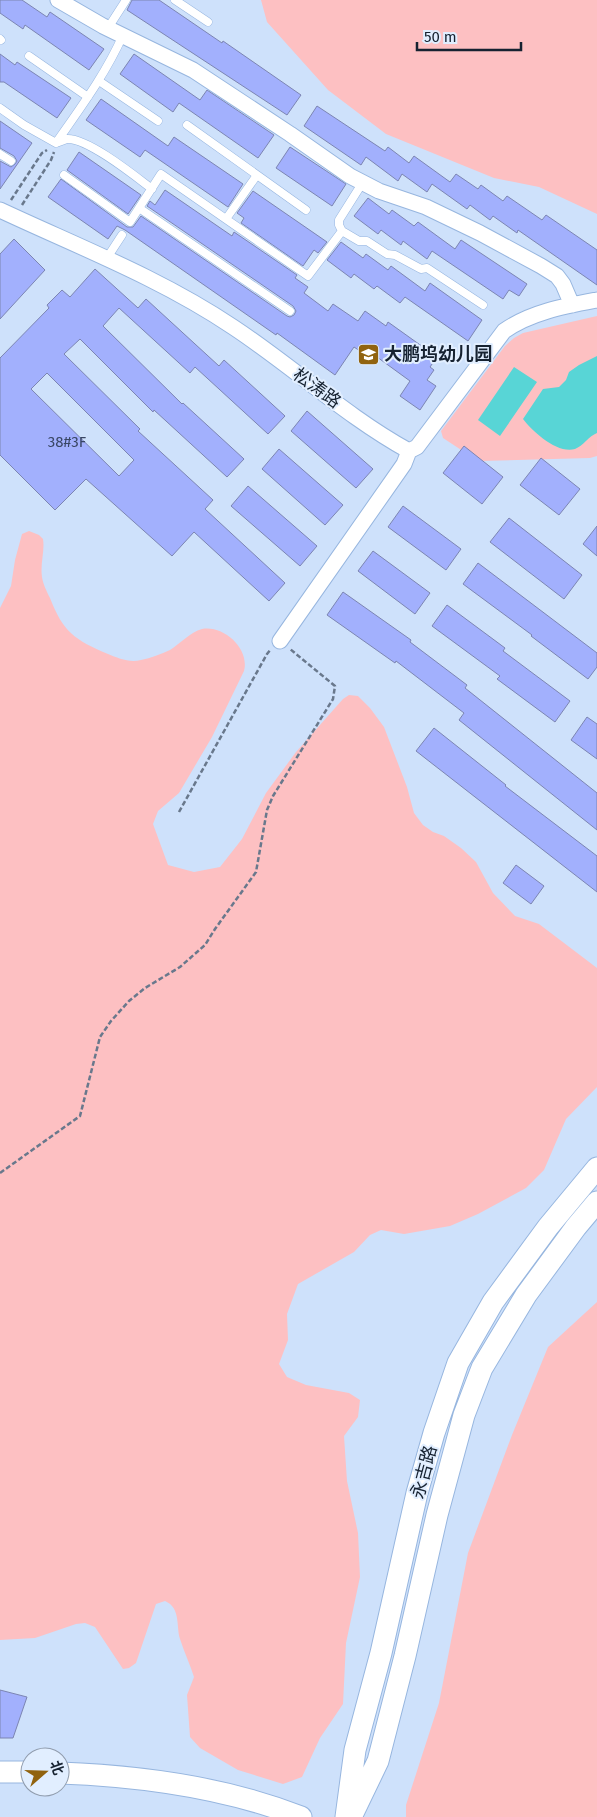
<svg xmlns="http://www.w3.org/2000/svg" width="597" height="1817" font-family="'Fira Sans','Noto Sans SC',sans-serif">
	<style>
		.green { fill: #fdc0c2 }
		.water { fill: #58d5d6 }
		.building { fill: #a2b0fd; stroke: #7c85b2; fill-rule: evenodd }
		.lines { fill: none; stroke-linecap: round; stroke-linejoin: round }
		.lane-casing { stroke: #97b6df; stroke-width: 9 }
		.street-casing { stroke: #97b6df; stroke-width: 17 }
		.secondary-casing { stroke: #97b6df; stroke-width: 23 }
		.path { stroke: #69788c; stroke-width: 2.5; stroke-dasharray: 5 2.5; stroke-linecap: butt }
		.lane { stroke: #fff; stroke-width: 8 }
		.street { stroke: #fff; stroke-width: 15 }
		.secondary { stroke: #fff; stroke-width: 21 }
		.labels { text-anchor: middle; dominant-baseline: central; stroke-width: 4; stroke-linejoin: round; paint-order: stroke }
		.number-label { font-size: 15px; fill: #394664 }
		.poi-label { font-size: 18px; font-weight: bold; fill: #162231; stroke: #e1eeff; text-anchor: start }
		.street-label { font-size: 18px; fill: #162231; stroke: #e1eeff }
	</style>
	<rect width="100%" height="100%" fill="#cee1fb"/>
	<!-- green -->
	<path class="green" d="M261 0H597V214L539 187 494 178 386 134 328 90 267 22Z
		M597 316V456L590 458 478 461 443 438 441 431 505 346 514 338 523 333Z
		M29 531 39 535 43 539C45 551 40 564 42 577 43 584 47 592 50 598 63 632 75 640 108 654 118 658 129 663 141 660 151 658 161 654 170 650 180 644 190 632 202 629 224 625 250 649 244 671L212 737 179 793 158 811 153 824 168 865 194 872 220 867 242 839 266 793 296 752 343 699 349 695 358 696 370 708 384 727 407 787 414 813 423 825 433 832 444 836 461 848 476 862 493 893 515 916 539 924 597 968V1087L566 1119 544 1170 526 1188 478 1214 450 1226 404 1234 381 1230 370 1235 354 1252 298 1284 287 1314 288 1340 279 1364 287 1377 306 1385 349 1393 360 1400 358 1417 344 1436 347 1481 358 1533 360 1577 346 1643 343 1704 320 1738 302 1777 283 1784 238 1770 200 1748 190 1737 187 1695 194 1677C190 1664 184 1652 180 1639 176 1626 181 1608 165 1601L156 1604 136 1663 129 1668 123 1669 95 1627 85 1623 76 1624 35 1638 0 1640V608L11 586 15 560 22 534Z
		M597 1302V1817H406V1805L439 1703 468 1553 512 1435 548 1347Z"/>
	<!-- water -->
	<path class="water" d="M597 356V433C589 436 583 446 575 449 557 454 533 432 523 419L543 389 559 387 566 380 569 372 579 365Z
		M514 367 537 382 500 436 478 420Z"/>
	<!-- building -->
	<path class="building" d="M0 0H22L47 17 50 12 104 49 89 70 25 25 23 29 0 13Z
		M132 0H159L222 43 223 41 301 95 287 115 127 10Z
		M0 54 15 65 17 62 71 98 57 118 4 82H0Z
		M134 54 200 100 207 90 274 135 258 158 179 103 173 112 120 74Z
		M101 99 168 146 174 137 243 184 228 207 145 150 140 157 86 120Z
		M317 106 385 151 388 147 409 163 414 156 450 182 456 174 478 189 481 185 503 201 507 196 542 220 546 215 597 250V285L518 230 517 233 493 216 490 220 470 205 467 209 432 184 427 192 402 174 398 181 366 157 361 165 304 126Z
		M0 121 32 143 0 189V161L11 167 15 164 17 161 14 156 0 148Z
		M290 147 346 184 332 206 276 168Z
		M79 152 141 195 128 214 67 170Z
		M61 179 127 227H133L141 216 287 316 290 317 294 315 296 311 293 306 147 206 150 201 155 205 165 190 232 236 234 232 297 275 295 278 308 287 304 293 328 311 333 304 358 321 365 311 386 326 388 322 437 357 430 367 434 370 427 380 436 386 420 410 400 396 410 381 377 357 375 361 354 347 335 375 277 333 276 335 125 230 117 226 108 239 48 197Z
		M253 191 327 242 318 253 314 250 303 266 241 223 244 218 237 213Z
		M368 198 389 214 392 210 414 226 418 222 455 249 461 240 527 284 519 296 509 290 503 299 432 251 427 259 403 241 401 245 381 230 378 234 354 216Z
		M14 239 45 270 0 319V254Z
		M341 242 363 258 366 254 388 270 391 266 425 291 430 283 482 320 468 341 405 297 400 303 377 286 374 289 354 274 351 278 327 260Z
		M95 269 138 308 146 299 219 366 224 360 285 416 268 434 195 367 190 373 119 308 103 326 182 404 183 403 244 459 227 477 154 410 153 412 80 339 64 354 140 429 138 431 213 500 205 509 285 583 269 601 194 532 172 556 86 479 55 510 0 455V358L49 308 47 305 62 290 70 297ZM47 373 134 460 119 476 31 389Z
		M307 411 373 469 356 488 291 431Z
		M464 446 503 477 482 504 443 473Z
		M279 449 343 505 325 525 262 469Z
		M541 458 580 489 559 515 520 485Z
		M248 486 317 546 300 566 231 506Z
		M403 506 461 549 446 570 388 527Z
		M509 518 582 575 564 599 490 542Z
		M597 526V556L583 544Z
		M373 551 430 593 415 614 358 571Z
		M478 563 597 653V667L588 679 531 636 532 635 463 584Z
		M343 592 411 640 410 642 467 685 465 688 597 793V830L459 720 464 713 396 661 395 663 327 615Z
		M447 605 505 648 503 651 570 701 555 722 497 679 500 676 432 626Z
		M587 717 597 724V759L571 740Z
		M434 728 506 785 505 786 597 856V892L416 751Z
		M516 865 544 886 531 904 503 883Z
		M0 1690 27 1697 13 1738H0Z"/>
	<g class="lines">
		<defs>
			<path id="lane" d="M175 0 208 22
				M108 28 126 0
				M0 39 1 40
				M29 56 88 97
				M99 81 158 121
				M0 108 24 125 56 143C59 142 64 140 67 139 88 138 135 176 152 189
				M187 125 306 210
				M56 143C81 107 105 75 123 35
				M0 154 11 161
				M64 175 130 222 161 174 308 276 342 231
				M363 182 339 220V225L342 231 359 241H367L387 254 395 255 421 269 427 268 483 305
				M139 208 290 311
				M226 219 257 175
				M107 258 122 235"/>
			<path id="street" d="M58 0 103 26 193 70 290 134 350 176 379 191 426 207 480 233 541 266 557 276 563 284 572 305
				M0 210C79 247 160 278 233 327 292 366 347 417 409 451
				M409 451 417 447 504 331C531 312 565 306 597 300
				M280 641 404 464 409 451"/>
			<path id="secondary" d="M0 1772H30
				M60 1773C141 1776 225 1787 301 1817
				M352 1815 378 1761 405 1656 437 1515 464 1415 482 1368 526 1295 576 1227 597 1202
				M346 1817 355 1750 381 1653 417 1493 434 1433 458 1363 493 1302 548 1227 597 1168"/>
		</defs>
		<!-- lane casing -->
		<use href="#lane" class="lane-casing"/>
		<!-- street casing -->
		<use href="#street" class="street-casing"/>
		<!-- secondary casing -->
		<use href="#secondary" class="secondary-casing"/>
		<!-- path -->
		<path class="path" d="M11 200 42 153 47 150
			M22 205 51 160 54 152
			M179 812 267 654 271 649
			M0 1173 80 1116 100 1037 111 1021 129 1001 145 988 180 967 205 945 215 929 256 872 267 810 273 796 333 699 335 686 290 649"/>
		<!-- lane -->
		<use href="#lane" class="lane"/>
		<!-- street -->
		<use href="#street" class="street"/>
		<!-- secondary -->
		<use href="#secondary" class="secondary"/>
	</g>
	<!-- icons -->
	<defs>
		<symbol id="school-square" viewBox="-11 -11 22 22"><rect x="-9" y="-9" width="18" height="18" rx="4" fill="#91630f" stroke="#e1eeff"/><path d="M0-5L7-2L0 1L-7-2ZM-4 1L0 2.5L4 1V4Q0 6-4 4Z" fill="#fff"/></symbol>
	</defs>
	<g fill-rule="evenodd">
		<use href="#school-square" x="356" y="342" width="25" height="25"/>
	</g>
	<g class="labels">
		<!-- number labels -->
		<g class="number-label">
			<text x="67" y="442">38#3F</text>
		</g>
		<!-- poi labels -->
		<g class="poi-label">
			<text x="384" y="354">大鹏坞幼儿园</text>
		</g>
		<!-- street labels -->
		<g class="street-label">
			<text transform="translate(317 388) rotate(36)">松涛路</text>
			<text transform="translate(424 1472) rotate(-75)">永吉路</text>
		</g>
	</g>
	<!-- north arrow -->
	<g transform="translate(45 1772) rotate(70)"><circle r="24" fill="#e1eeff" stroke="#909cad"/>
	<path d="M0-4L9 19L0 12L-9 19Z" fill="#91630f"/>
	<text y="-8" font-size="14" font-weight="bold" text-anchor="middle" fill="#162231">北</text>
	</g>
	<!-- scale -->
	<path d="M417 42v8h104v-8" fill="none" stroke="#162231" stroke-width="2.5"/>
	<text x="424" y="42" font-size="15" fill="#162231" stroke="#e1eeff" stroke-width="4" paint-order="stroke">50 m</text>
</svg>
